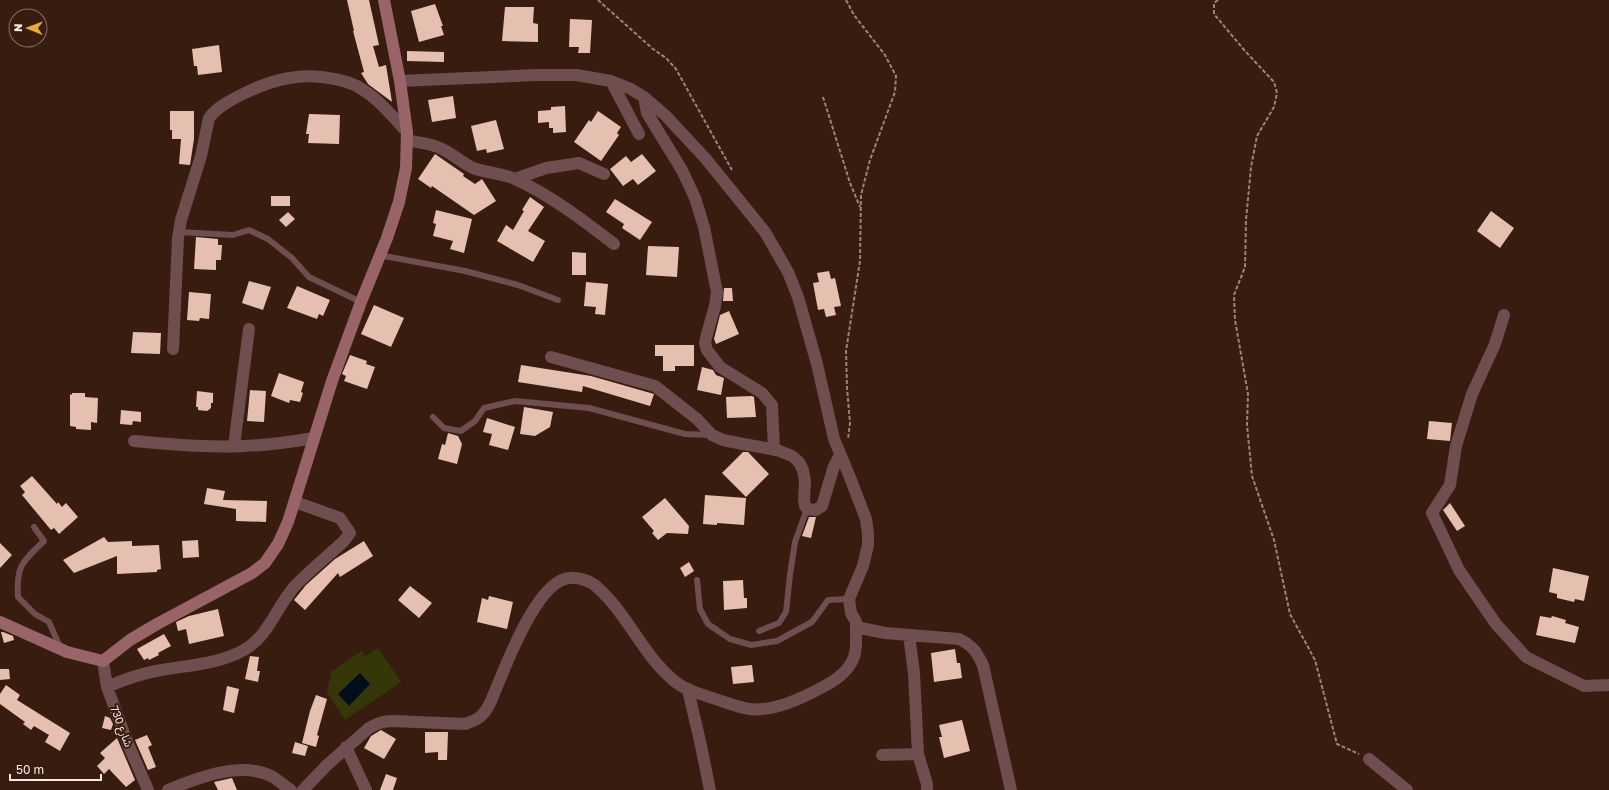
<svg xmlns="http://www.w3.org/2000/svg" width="1609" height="790" font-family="'Golos Text','Noto Sans Arabic',sans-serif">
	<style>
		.green { fill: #363708 }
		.water { fill: #000e1c }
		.building { fill: #e5bfb0 }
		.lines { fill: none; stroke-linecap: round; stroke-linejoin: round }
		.path { stroke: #9a847b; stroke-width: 2; stroke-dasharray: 4 2; stroke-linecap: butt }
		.lane { stroke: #6f4e4f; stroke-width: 6 }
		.street { stroke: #6f4e4f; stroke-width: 12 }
		.secondary { stroke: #986467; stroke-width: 12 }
		.labels { text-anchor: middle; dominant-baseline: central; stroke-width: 4; stroke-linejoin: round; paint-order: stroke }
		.street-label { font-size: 11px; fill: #fcece6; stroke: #381c10 }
	</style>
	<rect width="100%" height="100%" fill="#381c10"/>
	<!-- green -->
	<path class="green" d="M378 648 401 682 345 720 327 692 331 672 362 651 365 656Z"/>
	<!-- water -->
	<path class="water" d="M360 673 370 684 349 706 338 694Z"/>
	<!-- building -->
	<path class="building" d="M347 0H369L379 45 373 46 379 67 386 65 392 102 368 84 361 73 364 72 353 31H354Z
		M435 4 443 26H441L444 35 419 42 411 11Z
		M505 7H534L533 23 538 24V42L502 41Z
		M570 19 592 20 590 53H578L579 47H569Z
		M219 45 222 72 198 75 197 66H194L192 49Z
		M407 51 444 52V62L407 61Z
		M453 96 456 118 432 122 428 100Z
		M565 106 566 132 553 133V128H549V122L538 123V111L551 110V107Z
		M170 111H194V139L190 165 179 164 181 139H172V130H170Z
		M598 111 621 127 617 133 619 135 601 161 574 142 589 120 591 122Z
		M309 114 340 115 339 144 308 143 309 134H306Z
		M496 120 504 149 487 153 486 149 477 151 471 126Z
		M435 154 464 174 463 176 475 184 482 179 496 201 474 215 432 186 431 188 418 179Z
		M642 154 656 171 638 185 633 179 623 186 610 169 626 156 631 162Z
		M271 196H290V206H271Z
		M530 197 544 207 528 231 545 241 533 262 497 241 506 225 513 230 524 211 522 210Z
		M615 199 652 222 640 240 622 228 624 224 606 212Z
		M436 210 472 219 464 253 450 249 453 241 433 236 436 224 433 223Z
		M1491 211 1514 228 1500 248 1477 231Z
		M288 212 295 219 286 227 279 220Z
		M196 237 218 239V245H222L221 260H216V270L194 269Z
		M648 246 679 247 677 277 646 275Z
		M572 252 586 253V275H572Z
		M829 271 831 279 835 278 841 306 834 307 836 315 826 317 824 309 818 310 813 283 819 282 817 273Z
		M249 281 271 287 263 310 242 303Z
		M586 282 608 284 605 315 595 314 596 307 584 306Z
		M297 286 330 300 323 316 319 314 317 319 287 308Z
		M724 288H732L733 301H723Z
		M189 292 211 294 209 319 200 318 199 321 187 320Z
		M374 305 404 318 391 347 361 334Z
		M729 311 739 334 716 344 714 339 720 315Z
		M133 332 161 333 160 354 131 353Z
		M655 345H694V366H675V371H663V356H655Z
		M350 355 367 361 366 364 375 367 367 389 344 381 346 376 342 374Z
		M521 365 591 376 654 394 650 406 583 386 582 392 518 382Z
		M702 367 713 370 716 375 724 378 721 395 697 390Z
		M279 373 304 382 301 392 303 393 300 402 290 400 289 403 271 396Z
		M250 390 266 391 264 422 247 421Z
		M197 391 213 393V403H211V408L207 411 198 410V407H196Z
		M72 393H85V397L98 398 97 423 91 422V430L76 429V427L70 426V394L72 395Z
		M752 396 754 397 756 417 727 418 726 397Z
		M524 407 553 412 550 427 535 436 520 434Z
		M121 410 141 412V422L133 421 132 425 120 424Z
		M487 418 515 427 508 450 489 445 492 434 483 432Z
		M1429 421 1452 423 1450 441 1427 439Z
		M448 433 458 436 462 444 457 464 438 459 442 444 445 445Z
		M743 452H748L769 474 746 497 722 473Z
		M32 476 57 504 58 502 62 507 66 503 78 517 59 534 54 528 51 530 22 495 25 492 20 486Z
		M207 488 225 491 223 500 267 501 266 522 236 521V509L204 504Z
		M705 495 746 498 744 525 717 523V525L703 524Z
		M665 498 689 526 688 534 667 533 658 540 652 533 654 531 642 517Z
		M1450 503 1465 526 1457 531 1443 510Z
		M809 517H816L811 538 802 536Z
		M104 537 108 542 132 541V546L159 545 161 569 157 570V572L117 574V556L74 573 63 560Z
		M198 540 199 557 183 558 182 541Z
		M364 541 373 556 340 577 338 573 305 610 294 600 306 585 335 559Z
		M0 543 12 555 0 568Z
		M689 562 694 571 685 577 680 568Z
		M1553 568 1589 576 1584 601 1575 599 1574 602 1557 598V594L1549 592Z
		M743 580 744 598H747V608L724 610 723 581Z
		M410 586 432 603 419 618 398 600Z
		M489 596 513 602 507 629 477 622 482 598 488 600Z
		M218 609 224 636 189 644 186 629 178 631 176 622 189 616Z
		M1540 616 1551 618 1552 616 1566 620 1565 623 1579 627 1575 643 1536 635Z
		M1 632H3L13 636 14 640 4 643Z
		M164 634 171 646 158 653 159 655 149 660 148 658 144 660 137 649Z
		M955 649 957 663H960L962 678 934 682 931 653Z
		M250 656 259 657 257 671H260L258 682 245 679Z
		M752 665 754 682 733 684 731 667Z
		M0 669H9L10 679 0 680Z
		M6 685 20 695 17 700 70 733 60 751 45 742 49 735 34 726 31 730 23 724 25 722 0 704V694Z
		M227 686 239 689 234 713 223 710Z
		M316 695 327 699 317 735 319 736 316 747 302 743 310 711Z
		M105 716 110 718 113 724 111 730 102 728Z
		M962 720 970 751 944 758 939 737H942L939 725Z
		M381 730 396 739 384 759 364 748 371 736Z
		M425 732H448L447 760H438V752L425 753Z
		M147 735 152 745 148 747 156 767 148 770 135 740Z
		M117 738 135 780 126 787 109 769 104 774 97 766 105 758 100 753Z
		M295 742 308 746 305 756 292 753Z
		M386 774 397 778 393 790H380Z
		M232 778 237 790H218L214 782Z"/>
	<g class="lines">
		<!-- path -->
		<path class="path" d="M598 0 653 49 666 58 676 69 732 170
			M846 0 854 15 885 55 896 76 895 92 870 160 861 195 860 261 846 351 847 388 850 423 848 439
			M1218 0 1214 3V14L1245 51 1274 82 1277 93 1274 107 1257 136 1251 167 1246 220 1245 267 1234 295 1235 320 1248 394 1247 425 1252 476 1274 540 1290 614 1315 660 1337 744 1359 754
			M823 97 850 183 860 207"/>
		<!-- lane -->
		<path class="lane" d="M179 232 233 235 249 230 268 239 292 258 309 277 361 302
			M379 255 465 271 518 285 558 300
			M433 417 444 428 461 431 475 421 484 408 515 401 589 408 685 434 711 435
			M34 527 44 541C22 562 16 566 18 597L35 614 49 622 60 647
			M697 580 700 609 708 624 730 639 751 645 777 641 812 622 828 600 849 599
			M759 631 779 623 786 612 790 575 795 542 807 509"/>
		<!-- street -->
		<path class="street" d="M400 81 536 75H576L611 81 631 89 644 97 666 116 706 159 765 232 788 272 798 297 817 364 834 439 849 475 866 519 868 534V545L863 566 849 599 851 613 856 622V627L885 633 959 639C973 646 976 651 983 665L1011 790
			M611 81 639 134
			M644 97 647 113 682 170 695 198 704 227 717 292 715 306 707 334 705 343 707 350 720 367 762 393 772 405 774 450
			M407 140C418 143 431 143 442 149 453 154 462 163 473 168 487 173 501 173 515 179 550 195 583 220 614 244
			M515 179 546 168 579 163 604 174
			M1504 315 1495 344 1472 394 1456 446 1450 485 1432 513 1459 570 1496 624 1526 657 1584 686 1609 685
			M173 349 178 238 181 220 201 156 209 118C217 107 231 100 243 94 273 79 302 72 335 79 343 81 353 83 360 88 379 99 392 116 407 132
			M551 357 655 386 697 419 712 435 723 440 743 444 777 450 792 456 799 462 803 470 805 481 804 500 805 506 807 509 816 510 822 506 834 466 840 455
			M134 441C170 444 208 448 244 446 268 445 291 442 314 438
			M234 446 249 329
			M909 635 914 673 918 754 927 784V790
			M103 661 107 687 128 744 148 790
			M107 687C123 680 139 674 156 671 186 665 217 665 244 650 269 636 276 607 295 586 310 570 328 556 344 541L350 533 340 518 295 502
			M688 690 700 741 710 790
			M346 747 366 790
			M882 755 918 754
			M1369 759 1407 790
			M168 790C197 778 242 760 273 777 279 781 285 786 291 790
			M303 790 327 765 369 728C377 723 383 721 392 721L465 724C471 722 477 720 481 716 490 708 493 695 498 684 509 658 539 579 570 578 579 577 591 581 598 588 627 614 642 653 672 679 685 691 704 695 721 701 734 705 749 711 762 709 780 708 804 697 819 689 833 682 848 673 854 657 857 649 856 636 856 627"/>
		<!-- secondary -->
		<path class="secondary" d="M0 622 67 652 103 661 130 640 157 624 252 573 265 563 278 544 288 522 332 381 361 302 387 238 399 202 406 168 407 132 400 81 384 0"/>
	</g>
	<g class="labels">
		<!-- street labels -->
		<g class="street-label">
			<text transform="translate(122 726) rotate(69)">شارع 730</text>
		</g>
	</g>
	<!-- north arrow -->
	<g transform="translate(28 28) rotate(271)"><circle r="19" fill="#381c10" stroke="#866f66"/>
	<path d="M0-3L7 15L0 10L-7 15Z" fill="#eaaa39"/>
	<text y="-6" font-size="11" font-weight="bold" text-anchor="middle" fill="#fcece6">N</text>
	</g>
	<!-- scale -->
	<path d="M10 774v6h91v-6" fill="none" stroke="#fcece6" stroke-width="2"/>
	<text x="16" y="774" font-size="12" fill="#fcece6" stroke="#381c10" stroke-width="3" paint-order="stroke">50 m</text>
</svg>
